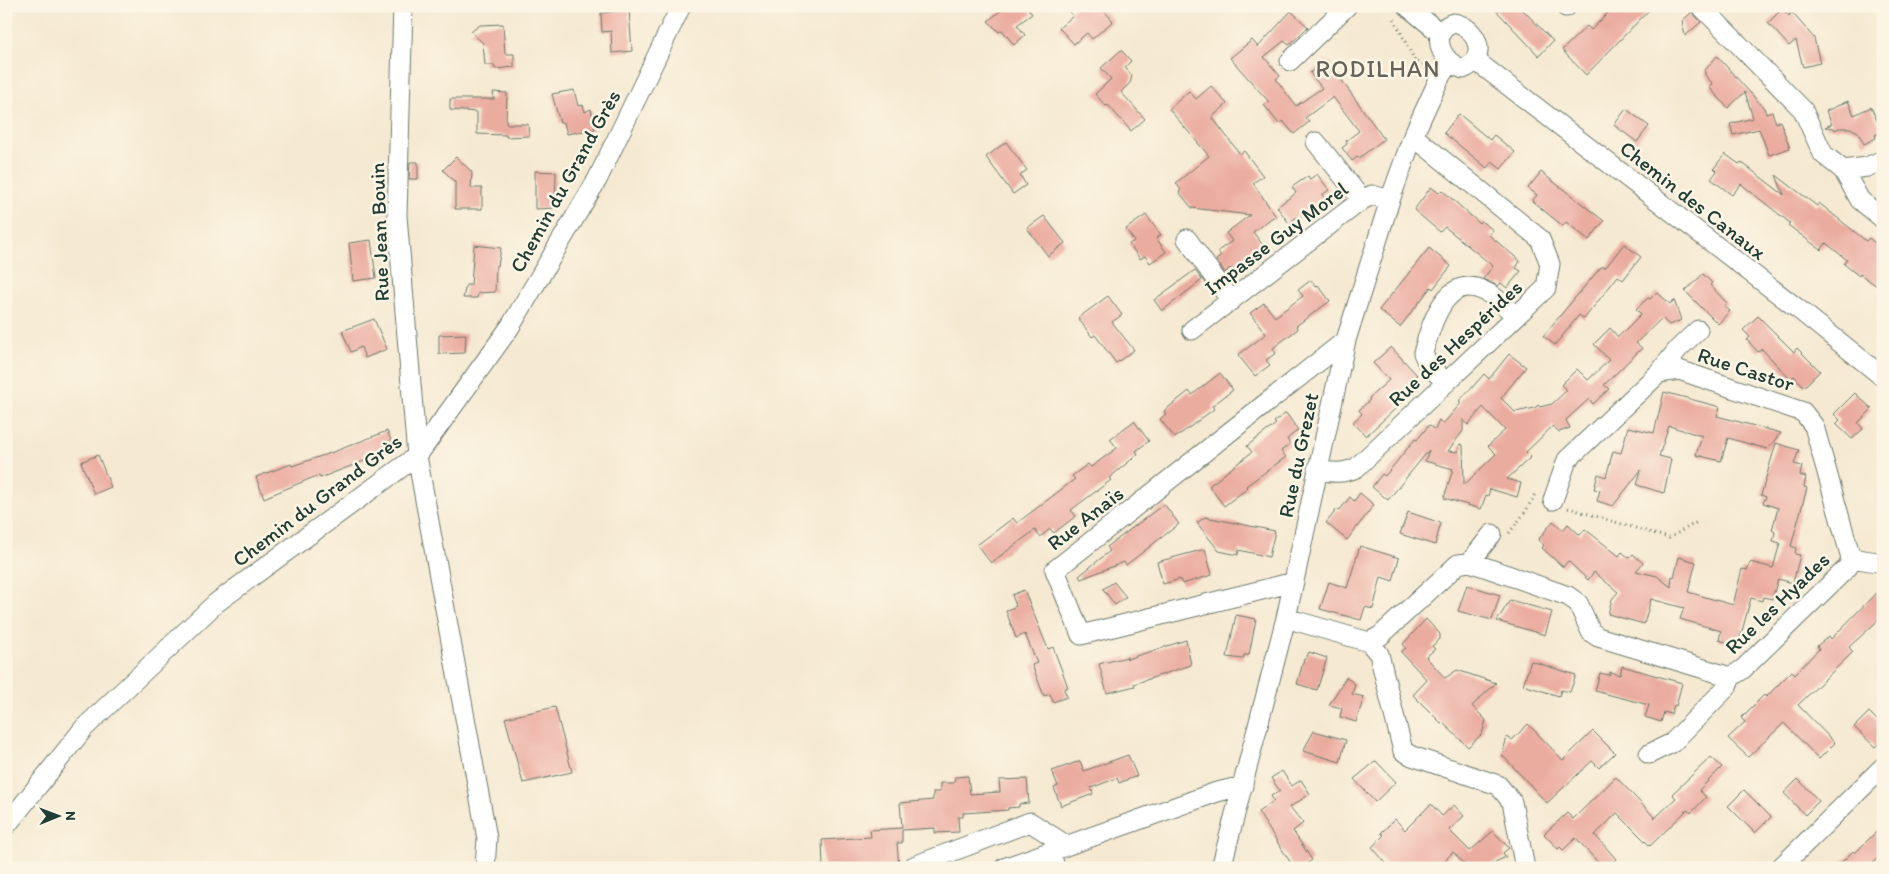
<svg xmlns="http://www.w3.org/2000/svg" width="1889" height="874" font-family="Itim,sans-serif">
	<style>
		.building { fill: #ebaca0; fill-rule: evenodd }
		.lines { fill: none; stroke-linecap: round; stroke-linejoin: round }
		.minor-casing { stroke: #6a796b; stroke-width: 21 }
		.path { stroke: #6a796b; stroke-width: 3; stroke-dasharray: 1 4; stroke-linecap: butt }
		.minor { stroke: #fff; stroke-width: 19 }
		.labels { text-anchor: middle; dominant-baseline: central; stroke-width: 5; stroke-linejoin: round; paint-order: stroke }
		.street-label { font-size: 21px; fill: #1f3d34; stroke: #fcf5e5 }
		.quarter-label { font-size: 24px; letter-spacing: 1px; fill: #66645a; stroke: #fcf5e5 }
	</style>
	<rect width="100%" height="100%" fill="#fcf5e5"/>
	<filter id="ink" filterUnits="userSpaceOnUse"><feTurbulence type="fractalNoise" baseFrequency=".02" numOctaves="2"/><feDisplacementMap in="SourceGraphic" scale="10" xChannelSelector="R" yChannelSelector="G"/><feConvolveMatrix kernelMatrix="1 2 1 2 8 2 1 2 1" color-interpolation-filters="sRGB"/></filter>
	<filter id="wash" filterUnits="userSpaceOnUse"><feTurbulence type="fractalNoise" baseFrequency=".0096" numOctaves="4" result="noise"/><feDisplacementMap in="SourceGraphic" scale="20" xChannelSelector="R" yChannelSelector="G"/><feGaussianBlur stdDeviation="1.12" result="paint"/><feColorMatrix in="noise" values="0 0 0 0 0 0 0 0 0 0 0 0 0 0 0 0 0 1.4 0 .05"/><feComposite in="paint" operator="in"/></filter>
	<g filter="url(#wash)">
		<rect width="100%" height="100%" fill="#f5e9d1"/>
		<g id="blocks">
			<!-- building -->
			<path class="building" d="M1006 6H1026L1032 14 1017 25 1025 35 1014 45 1002 30 999 32 988 21Z
				M1076 6H1100L1113 21 1092 39 1087 33 1074 44 1059 28 1073 16 1070 12Z
				M1492 6H1519L1553 41 1539 56Z
				M1615 6H1653L1586 75 1562 50 1587 26 1591 30Z
				M1782 9 1789 16 1790 15 1789 9 1814 38 1820 63 1803 67 1796 40 1789 46 1768 23Z
				M629 10 632 51 612 53 611 31 602 32 601 13Z
				M1291 11 1308 27 1289 45 1284 41 1264 57 1280 76 1276 79 1296 106 1322 88 1310 73 1327 60 1384 139 1359 158 1357 157 1352 161 1342 148 1347 144 1346 141 1359 131 1333 97 1305 118 1309 122 1294 134 1283 121 1279 124 1264 105 1269 102 1230 58 1252 40 1258 47Z
				M1692 12 1701 22 1685 36 1682 21Z
				M503 24 505 54H514V67L495 69 494 65H485L483 43 471 32 480 25Z
				M1121 50 1131 61 1125 67 1132 76 1130 83 1121 92 1145 119 1131 131 1108 105 1106 106 1095 94 1111 79 1101 68Z
				M1717 56 1764 108 1766 114 1772 112 1776 123 1780 121 1790 148 1769 155 1759 129 1733 135 1730 124 1753 118 1745 92 1728 108 1709 87 1713 84 1705 75V70Z
				M1211 86 1227 104 1212 117 1240 154 1244 151 1263 176 1253 183 1277 218 1273 217 1253 232 1265 248 1234 272 1230 268 1225 273 1216 260 1221 256 1218 251 1232 241 1226 233 1250 215 1192 208 1179 192 1181 190 1176 183 1209 156 1169 109 1189 91 1196 99Z
				M574 90 578 106 583 105 585 112 591 109 595 129 567 134 564 123H560L552 94Z
				M493 92 507 93 506 124H528L529 136 506 137V135L477 134V112L450 110V99H494Z
				M1848 101 1854 115 1871 107 1882 132 1875 135 1876 138 1864 144 1858 132 1850 128H1839L1835 130 1834 128 1825 127 1832 124 1826 111Z
				M1626 109 1649 126 1637 142 1614 125Z
				M1459 114 1490 140 1494 135 1515 152 1501 169 1492 162 1487 168 1444 133Z
				M1006 142 1027 170 1020 175 1026 185 1013 194 986 157Z
				M1725 154 1739 164 1741 162 1784 195 1776 175 1817 206 1819 203 1866 241 1869 238 1883 249V278L1877 286 1860 274 1859 276 1844 264 1847 260 1826 243 1821 250 1788 225 1790 223 1741 184 1732 195 1711 179 1717 171 1714 168Z
				M456 157 472 172 471 188H482V209H455V182L443 170Z
				M410 162H418V179H409Z
				M535 171 556 172 555 208 535 209Z
				M1541 172 1604 221 1589 240 1566 222 1563 226 1532 201 1537 195 1528 188Z
				M1317 174 1329 190 1322 195 1326 199 1299 219 1297 217 1289 223 1277 207 1296 193 1292 187 1308 176 1310 179Z
				M1431 187 1439 193 1442 190 1479 223 1481 221 1493 230 1489 235 1520 261 1516 268 1521 271 1507 288 1501 283 1498 286 1483 279 1493 266 1445 227 1440 232 1414 210Z
				M1146 215 1161 235 1156 238 1166 252 1150 263 1145 256 1140 259 1129 244 1134 241 1126 229Z
				M1044 216 1065 243 1048 256 1027 228Z
				M371 240 376 278 353 281 349 243Z
				M1624 244 1641 257 1623 280 1618 276 1584 319 1579 315 1555 345 1543 336 1601 267H1606Z
				M474 245 501 248 498 266 496 265 495 292 478 293 477 298H463L466 285H471Z
				M1429 248 1451 266 1433 289 1431 287 1400 327 1379 310Z
				M1195 270 1202 280 1162 311 1154 300Z
				M1703 274 1712 283 1710 285 1727 303 1724 306 1730 311 1718 324 1685 291Z
				M1311 280 1316 287 1318 285 1330 301 1296 326 1298 329 1273 348 1276 353 1266 360 1270 365 1255 376 1238 355 1266 334 1250 313 1264 303 1275 317 1303 296 1298 290Z
				M1657 292 1670 304 1674 300 1681 320 1669 325 1662 318 1636 343 1642 348 1604 385 1609 389 1593 404 1589 399 1566 420 1570 428 1559 432 1553 426 1526 452 1531 457 1507 479 1521 483 1517 497 1490 489 1488 496 1486 495 1481 509 1444 498 1453 469 1425 461 1429 450 1388 500 1372 487 1382 474 1385 476 1415 439 1417 440 1429 425 1435 430 1439 420 1443 424 1461 403 1459 401 1469 390H1470L1484 374 1489 379 1509 354 1526 367 1501 398 1515 412 1535 408 1538 405 1540 407 1552 404 1567 390 1561 385 1577 369 1588 380 1609 360 1594 344 1610 328 1618 337 1641 314 1636 309 1648 298 1650 299ZM1483 407 1505 430 1488 446 1496 454 1464 485 1463 445 1460 444 1458 452 1448 451 1463 431V419L1468 425Z
				M1108 296 1122 315 1112 322 1134 350 1116 363 1095 335 1092 337 1078 318Z
				M1758 316 1794 352 1797 348 1820 371 1804 387 1794 376 1790 379 1762 349 1758 352 1747 340 1750 337 1743 330Z
				M374 319 387 349 365 358 361 347 351 352 342 331Z
				M466 334 465 353 439 354V335Z
				M1391 347 1417 375 1415 376 1422 384 1366 436 1353 422 1362 414 1359 410 1370 400 1369 398 1389 380 1373 363Z
				M1220 373 1233 390 1212 406 1214 409 1175 438 1160 419 1166 414 1164 411 1189 391 1192 395Z
				M1664 392 1720 407 1717 416 1781 433 1767 449 1728 438 1721 461 1696 455 1702 436 1669 426 1659 456 1671 459 1664 493 1637 485 1641 470 1613 506 1597 501 1600 490 1594 489 1598 474 1606 477 1613 451 1621 453 1628 427 1654 433Z
				M1855 393 1872 409 1858 423 1863 429 1852 439 1836 424 1840 420 1834 414Z
				M1286 413 1298 430 1287 439 1290 444 1281 451 1286 457 1246 486 1248 488 1224 506 1209 486 1252 452 1247 446 1276 424 1274 422Z
				M1134 421 1149 441 1136 451 1138 454 1109 478 1111 480 1071 510 1076 516 1054 533 1050 529 1040 537 1035 530 991 563 977 545 1013 518 1017 523 1075 479 1072 476 1088 464 1091 467 1117 448 1110 439Z
				M387 431 395 449 320 478 319 475 264 498 256 477 291 464 292 466 336 451Z
				M1776 443 1799 450 1794 464 1802 466 1800 475 1806 477 1804 487 1807 488 1791 546 1796 548 1795 554 1800 555 1793 583 1778 579 1772 599 1763 597 1762 601 1751 598 1738 646 1719 640 1721 631 1680 619 1684 608 1651 599 1644 624 1608 614 1612 599 1618 592 1594 572 1588 580 1568 561 1563 567 1542 548 1544 545 1538 540 1553 521 1563 530 1568 524 1580 535 1585 529 1619 556 1622 552 1629 558 1633 554 1643 563 1636 571 1657 576 1671 587 1672 576 1674 577 1679 557 1696 562 1688 592 1733 605 1742 569 1747 570 1750 562 1773 568 1780 543 1773 541 1775 532 1772 530 1778 508 1763 503 1766 497 1761 495Z
				M98 455 111 487 94 494 81 462Z
				M1360 493 1374 505 1347 540 1326 523 1337 509 1339 511 1350 497 1354 501Z
				M1164 504 1179 524 1126 565 1124 562 1081 579 1079 576 1110 551 1107 547Z
				M1408 512 1441 523 1435 545 1400 534Z
				M1205 517 1275 531 1269 557 1239 550 1238 555 1219 551 1197 523Z
				M1360 546 1399 558 1393 581 1381 577 1373 609 1365 607 1361 620 1320 609 1329 582 1347 588Z
				M1205 549 1212 575 1182 584 1180 579 1163 584 1157 562Z
				M1114 582 1126 597 1115 605 1103 589Z
				M1467 585 1500 595 1492 620 1458 611Z
				M1883 586V616L1849 647 1853 652 1798 705 1835 743 1819 759 1784 723 1748 757 1728 738 1745 722 1741 718 1764 695 1766 697 1792 671 1795 674 1819 649 1817 646 1829 636 1831 639Z
				M1024 590 1048 649 1053 647 1068 687 1064 689 1067 697 1053 702 1050 694 1044 696 1032 665 1037 663 1025 634 1016 638 1006 611 1016 606 1012 595Z
				M1510 600 1552 612 1545 635 1497 621Z
				M1236 615 1256 619 1249 655H1244L1243 659 1227 657Z
				M1426 619 1440 634V639L1432 646 1435 649 1426 657 1445 678 1457 670 1496 683 1472 706 1486 720 1482 734 1468 747 1442 722 1441 723 1413 695 1427 680 1401 652 1406 648 1403 644Z
				M1186 640 1191 665 1134 684 1135 686 1107 693 1099 664 1127 657V659Z
				M1309 652 1327 658 1317 690 1297 684 1304 659H1306Z
				M1531 661 1576 675 1570 692 1561 690 1559 696 1523 685Z
				M1622 666 1682 683 1676 706 1674 705 1671 714 1664 712 1661 722 1645 717 1649 705 1595 691 1600 673 1609 675 1610 672 1620 675Z
				M1346 677 1355 684 1352 694 1364 697 1356 722 1340 717 1342 708 1329 705Z
				M555 707 572 772 523 783 505 718Z
				M1869 712 1883 726V740L1875 747 1854 727Z
				M1528 724 1563 760 1593 731 1615 753 1599 768 1592 761 1547 803 1502 755 1507 737 1512 740Z
				M1314 731 1346 740 1340 762 1303 751Z
				M1128 755 1137 776 1119 783 1117 778 1091 788 1093 794 1061 806 1054 788 1058 786 1052 771 1080 761 1084 771Z
				M1711 757 1722 767 1699 790 1706 797 1691 813 1687 810 1650 846 1617 813 1595 835 1616 859 1608 868H1603L1576 838 1563 850 1560 847 1558 849 1544 834 1567 813 1573 819 1616 777 1655 818 1676 798 1672 794Z
				M1376 761 1396 782 1375 802 1354 779Z
				M1282 771 1292 786 1301 780 1310 794 1290 807 1303 823 1293 831 1312 860 1301 868H1294L1258 812 1274 801 1271 796 1280 791 1271 778Z
				M968 776 970 794 1000 792 999 780 1027 779 1029 803 1019 804V807L1008 808V810L963 813V817H958L959 832 935 833V828L902 830V843H897L899 868H823L822 840 871 837 870 830 902 828 900 803 933 800V792H940V783H954L955 777Z
				M1798 779 1819 801 1805 815 1784 793Z
				M1744 790 1771 817 1755 833 1728 806Z
				M1431 804 1442 816 1454 805 1464 816 1449 830 1470 851 1493 831 1509 848 1503 853 1506 857 1491 864 1487 868H1468L1453 852 1437 868H1390L1372 847 1384 835 1381 833 1395 819 1405 830Z
				M1883 825V854L1869 867 1870 868H1836L1853 851 1855 853Z"/>
		</g>
	</g>
	<g filter="url(#ink)">
		<use href="#blocks" fill-opacity="0" stroke="#6a796b" stroke-width="1"/>
		<g class="lines">
			<defs>
				<path id="minor" d="M403 6 397 216 417 456 487 838 485 868
					M1407 6 1440 33
					M1701 6 1803 110 1823 154 1843 170 1867 167 1883 160
					M1566 7 1567 6
					M1454 23C1477 27 1490 58 1463 69 1458 67 1453 65 1449 61 1437 49 1434 28 1454 23Z
					M1475 60 1802 312 1883 377
					M1290 61 1347 6
					M1316 142 1362 200
					M1843 170 1860 200 1883 219
					M1187 239 1231 301
					M1192 330 1362 200 1372 195 1390 200
					M1659 373 1678 349 1698 330
					M1446 383 1428 364 1423 353C1431 325 1446 270 1486 292 1497 297 1506 308 1516 316
					M1317 469C1332 473 1342 474 1356 468L1546 288 1550 264 1540 239 1413 136
					M1553 500 1567 460 1659 373 1679 370 1803 412 1814 426 1851 558
					M1470 562 1492 534
					M1294 582 1081 635 1055 570 1346 340
					M1286 618 1369 642 1380 636 1458 564 1470 562 1568 596 1578 603 1591 632 1598 637 1731 677 1743 669 1848 567 1851 558 1883 563
					M1369 642 1379 654 1403 751 1412 756 1498 785 1512 802 1525 868
					M1649 754 1672 743 1727 687 1731 677
					M6 826 84 728 216 603 417 456 510 327 597 180 681 6
					M1051 851 1055 868
					M914 868V866L1030 822 1066 845
					M1004 868 1217 792 1243 786
					M1221 868 1286 618 1346 340 1390 200 1413 136 1441 75 1450 62
					M1780 868 1883 767"/>
			</defs>
			<!-- minor casing -->
			<use href="#minor" class="minor-casing"/>
			<!-- path -->
			<path class="path" d="M1394 19 1415 61 1428 66
				M1568 508 1669 538 1699 521
				M1509 533 1526 511 1536 492"/>
			<!-- minor -->
			<use href="#minor" class="minor"/>
		</g>
	</g>
	<g class="labels">
		<!-- street labels -->
		<g class="street-label">
			<text transform="translate(565 181) rotate(-61)">Chemin du Grand Grès</text>
			<text transform="translate(1693 200) rotate(38)">Chemin des Canaux</text>
			<text transform="translate(379 232) rotate(-92)">Rue Jean Bouin</text>
			<text transform="translate(1276 238) rotate(-37)">Impasse Guy Morel</text>
			<text transform="translate(1455 343) rotate(-43)">Rue des Hespérides</text>
			<text transform="translate(1746 369) rotate(18)">Rue Castor</text>
			<text transform="translate(1298 455) rotate(-78)">Rue du Grezet</text>
			<text transform="translate(317 500) rotate(-37)">Chemin du Grand Grès</text>
			<text transform="translate(1085 518) rotate(-38)">Rue Anaïs</text>
			<text transform="translate(1777 603) rotate(-44)">Rue les Hyades</text>
		</g>
		<!-- quarter labels -->
		<g class="quarter-label">
			<text x="1378" y="68">RODILHAN</text>
		</g>
	</g>
	<!-- margin -->
	<rect width="1889" height="874" fill="none" stroke="#fcf5e5" stroke-width="25"/>
	<!-- north arrow -->
	<g transform="translate(58 816) rotate(89)" stroke="#fcf5e5" stroke-width="4" paint-order="stroke">
	<path d="M0-4L9 19L0 12L-9 19Z" fill="#1f3d34"/>
	<text y="-8" font-size="14" font-weight="bold" text-anchor="middle" fill="#1f3d34">N</text>
	</g>
</svg>
